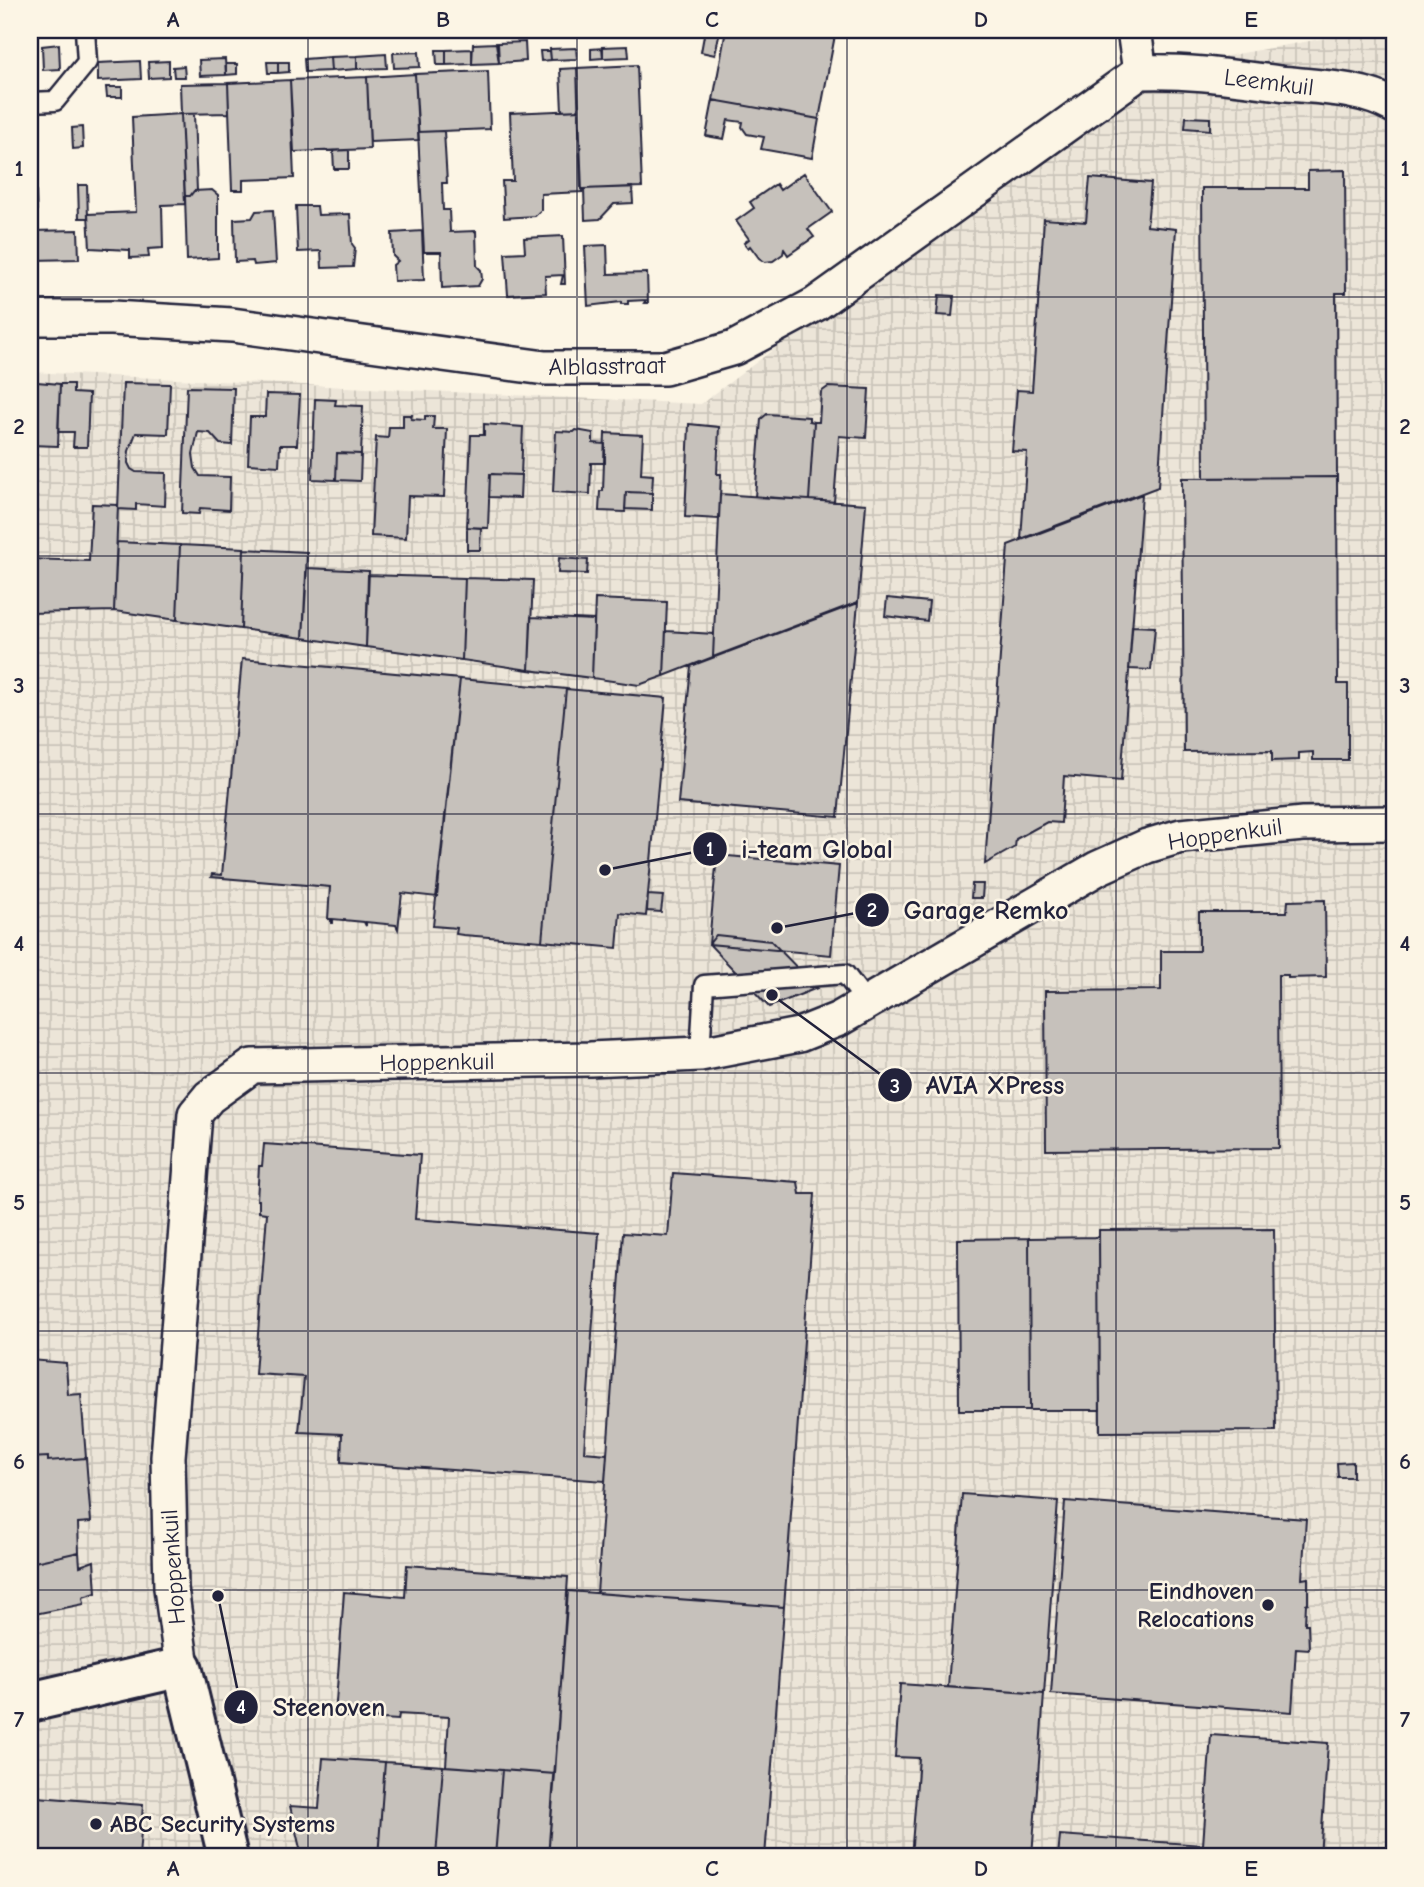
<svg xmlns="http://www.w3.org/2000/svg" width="1424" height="1887" font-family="'Comic Neue',sans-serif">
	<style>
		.industrial { fill: url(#industrial-grid) }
		.building { fill: #c6c1bb; stroke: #22223b; stroke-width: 2 }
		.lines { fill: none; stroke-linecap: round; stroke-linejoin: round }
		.service-casing { stroke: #22223b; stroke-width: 23 }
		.minor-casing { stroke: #22223b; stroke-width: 38 }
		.tertiary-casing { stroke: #22223b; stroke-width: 44 }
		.service { stroke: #fcf5e5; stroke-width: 18 }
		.minor { stroke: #fcf5e5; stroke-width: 33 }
		.tertiary { stroke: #fcf5e5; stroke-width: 38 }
		.grid { fill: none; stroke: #22223b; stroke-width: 2; stroke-opacity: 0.55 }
		.poi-dot { fill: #22223b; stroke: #fcf5e5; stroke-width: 2.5 }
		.labels { text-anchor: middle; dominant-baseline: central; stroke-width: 5; stroke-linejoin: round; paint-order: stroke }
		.street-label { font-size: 24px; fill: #22223b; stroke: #fcf5e5 }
		.poi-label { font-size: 24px; font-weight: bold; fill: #22223b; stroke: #fcf5e5; text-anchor: end }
		.leader { fill: none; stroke: #22223b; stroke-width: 2.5 }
		.callout-dot { fill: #22223b; stroke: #fcf5e5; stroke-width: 2.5 }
		.mark-label { font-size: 21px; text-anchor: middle; font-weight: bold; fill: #fff }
		.callout-label { font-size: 26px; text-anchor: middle; font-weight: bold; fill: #22223b; stroke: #fcf5e5; stroke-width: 5; stroke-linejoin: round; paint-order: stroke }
		.neatline { fill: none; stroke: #22223b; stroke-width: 2.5 }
		.grid-label { font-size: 23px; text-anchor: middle; font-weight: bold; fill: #22223b }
	</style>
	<defs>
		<pattern id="industrial-grid" width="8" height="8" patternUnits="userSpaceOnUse" patternTransform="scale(1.75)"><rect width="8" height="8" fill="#ece5d8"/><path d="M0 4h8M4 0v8" fill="none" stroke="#cac4ba"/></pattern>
	</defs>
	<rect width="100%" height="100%" fill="#fcf5e5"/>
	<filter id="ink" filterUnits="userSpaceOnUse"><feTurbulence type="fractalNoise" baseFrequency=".0143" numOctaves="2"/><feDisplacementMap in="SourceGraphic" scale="14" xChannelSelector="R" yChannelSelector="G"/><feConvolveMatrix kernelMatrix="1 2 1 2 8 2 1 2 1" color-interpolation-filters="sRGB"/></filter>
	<g filter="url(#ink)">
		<!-- industrial -->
		<path class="industrial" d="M1371 30H1394V1857H30V372L701 404 1143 71Z"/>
		<!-- building -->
		<path class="building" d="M705 30H720L715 55 701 52Z
			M726 30H836L819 119 713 100Z
			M525 42 526 61 499 63 498 43Z
			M496 43 499 63 472 64 473 44Z
			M59 44 60 69 43 70 42 46Z
			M628 46 629 57 603 58 602 47Z
			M576 48 577 59 551 60 550 49Z
			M603 48V58L591 59V49Z
			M472 49V64L446 65V50Z
			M436 50H446V65H437Z
			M540 51H550L551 60 541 61Z
			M419 52 420 67 394 68 393 53Z
			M386 54 387 68 357 69V56Z
			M357 56V69L331 71 330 57Z
			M330 57 331 71 305 72 304 59Z
			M225 59 226 75 200 76 199 60Z
			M140 61 141 79 98 81V63Z
			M169 61V77L149 78 148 62Z
			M267 62H278V73H268Z
			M278 62H289V72L278 73Z
			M226 64H237V74L226 75Z
			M637 65 642 187 581 189 577 68Z
			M184 66 185 77H174L173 67Z
			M577 68 579 110 562 111 560 69Z
			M488 71 490 129 418 132 415 74Z
			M415 74 419 140 370 142 367 77Z
			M367 77 370 149 294 152 290 80Z
			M290 80 294 178 243 180V190H232L228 83Z
			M228 83 229 113 181 114 180 84Z
			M106 87H122V97H107Z
			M713 100 819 119 812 158 761 149 764 137 747 134 742 127 743 122 728 120 724 139 706 136Z
			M579 110 582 192 541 194V210L535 216 504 218 502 181H513L510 113Z
			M181 114 185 204 162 205 163 248 148 249 149 257 130 258V250L90 248 88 214 136 212 132 117Z
			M181 114H194L197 191H194L190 196H185Z
			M1186 117 1210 118V130L1185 128Z
			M82 127 83 148 73 149 72 128Z
			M444 131 447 183H442L443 210H449L450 232 476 231 477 266 481 270 482 279 478 286 442 288 441 252H424L418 132Z
			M349 150V169H334L333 151Z
			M30 158H35L37 224H30Z
			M1345 170 1346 293H1336L1337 477 1204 478 1202 188H1308V171Z
			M804 173 832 212 808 229 814 237 788 255 784 249 783 254 773 261 765 262 759 258 750 246 748 248 744 243 749 239 736 221 754 208 750 202 776 184 780 190Z
			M1090 178 1151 183 1147 226 1176 229 1158 487 1021 539 1027 452 1012 451 1017 390 1032 391 1044 219 1086 222Z
			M78 185H87L88 218H79Z
			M632 187 633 203 614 204 600 219 585 220 584 189Z
			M212 190 218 195V258L187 260 185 196H190L194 191Z
			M296 206H317L318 215 350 214 352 244 355 248 353 267 322 268 321 251 298 252Z
			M273 210 276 263 254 265 253 261 235 262 234 219 252 218 256 211Z
			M78 230 79 259 33 260 32 231Z
			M422 231 424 280 394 281 393 265 398 261 393 256 392 233Z
			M563 236 565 284H561L563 275 545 276 546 293 508 295 505 253 525 252 524 238Z
			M607 245 608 274 647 273 648 303H644L646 300 628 301V304H621V302L588 306 585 246Z
			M939 295 954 296 952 316 937 315Z
			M37 382 60 384 58 446 30 445V392H36Z
			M123 383 170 384 168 434 136 433 129 451 128 463 131 469 136 472 166 473 165 506 136 504V510L118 509Z
			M60 384H73V393L89 394 87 447H73L74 432H58Z
			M187 387 234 388 232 445 220 444 210 433 198 432 193 454 195 468 200 476 230 477 229 510 200 508 199 514 182 513Z
			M828 387 869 389 866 438 839 436 834 502 809 500 814 422H819L821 392Z
			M266 394 300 395 297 445H280L279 466 248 464 250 417H265Z
			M315 399 336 400 335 405 363 406 361 454 337 453 336 480 312 479Z
			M767 414 809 417V421L814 422 809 500 755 497 761 419Z
			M403 415H412L411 419 425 420V416H434L433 429H447L444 497 408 496 406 538 371 536 376 437 388 438 389 427H403Z
			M484 424 523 427 521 475 490 474 488 528 467 527 471 435H484Z
			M689 424 719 427 717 474H721L719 519 685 517Z
			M576 430 593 433V443L605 444V463H591L590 494 553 492 556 431 574 432Z
			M605 433 643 435 641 474 653 475 652 493 626 492 625 512 599 511 600 491H603Z
			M337 453 361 454 360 481 336 480Z
			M490 474 521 475 520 498 489 497Z
			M1337 477 1338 684H1348V760H1313V752L1299 753V760L1272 761V751L1184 752 1182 478Z
			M626 492 652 493V510L625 509Z
			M720 494 866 504 858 602 713 657Z
			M1142 494 1121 781 1064 776 1061 823 1047 822 1016 839 1015 847 985 864 1008 545Z
			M92 504 118 505 114 611 30 613V559L89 561Z
			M467 527 481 528 480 550H467Z
			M117 542 180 545 177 620 114 611Z
			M180 545 244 548 241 629 177 620Z
			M244 549 307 552 303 638 241 629Z
			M559 558 588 560 587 574 558 573Z
			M307 568 369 571 366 647 303 638Z
			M368 575 465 578 462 660 366 647Z
			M465 578 533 580 529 670 462 660Z
			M887 598 929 602 927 621 885 616Z
			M595 599 667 602 664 676 639 685 592 678Z
			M858 603 838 817 678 803 691 666Z
			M531 617 594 620 592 678 529 670Z
			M1132 626 1155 627 1151 670 1129 669Z
			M666 631 714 634 713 657 664 676Z
			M242 659 460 679 437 897 402 893 398 929 396 925 366 922V926L364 922 333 919V923H331V919H328L330 887 211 877 212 874 222 875Z
			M460 679 566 689 542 941 463 935 456 934 457 928 433 926Z
			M566 689 666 698 646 916 620 913 617 948 542 941Z
			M717 855 839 866 831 955 709 944Z
			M972 884H983L982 898H971Z
			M648 895 663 896 661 912 647 911Z
			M1325 900 1326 977 1288 978V975H1278L1279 1148 1046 1150 1045 991 1161 990V951H1199V912H1287L1288 901Z
			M716 935 771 941 817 988 769 1007 709 944Z
			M264 1144 420 1155 415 1219 599 1233 584 1452 607 1454 605 1481 341 1462 342 1434 299 1432 304 1377 255 1374 267 1213 259 1212V1200H257L259 1166H262Z
			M673 1173 798 1182 800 1194H815L784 1607 597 1593 623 1233 668 1236Z
			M1274 1229 1276 1431 1100 1432 1099 1230Z
			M1099 1237 1100 1410H1030L1029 1238Z
			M1029 1238 1030 1410H959L958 1239Z
			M30 1360 66 1363 68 1395 81 1394 86 1458 48 1461V1457L30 1458Z
			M48 1457V1461L86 1458 91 1522 78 1523 79 1552 30 1563V1458Z
			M1353 1462V1477H1338L1337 1463Z
			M962 1494 1058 1501 1044 1694 948 1687Z
			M1065 1501 1306 1519 1302 1579 1308 1578V1603L1306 1604 1305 1624H1308L1309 1649 1296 1648 1292 1712 1051 1694Z
			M79 1552 80 1566 94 1561 96 1593 83 1597 84 1604 30 1615V1563Z
			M407 1565 568 1577 555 1774 446 1766 449 1717 399 1714 398 1720 335 1716 344 1592 405 1597Z
			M568 1591 784 1607 765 1857H548Z
			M900 1684 1044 1694 1032 1857H911L919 1758 895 1757Z
			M1211 1735 1328 1743 1320 1857H1058L1060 1835 1203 1845Z
			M323 1758 385 1762 378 1857H302L290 1806 319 1808Z
			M385 1762 443 1766 436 1857H378Z
			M443 1766 502 1770 495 1857H436Z
			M502 1770 555 1774 548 1857H495Z
			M37 1797 143 1805 139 1857H30V1810H36Z"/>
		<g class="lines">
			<defs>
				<path id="service" d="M30 102 55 101 87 62 85 30
					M700 1054 704 985 845 974 867 1003"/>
				<path id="minor" d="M1134 30 1140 72
					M1140 72C1187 70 1233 77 1279 83 1317 87 1361 87 1394 106
					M30 318H112L232 325 545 368H665L734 348 816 304 1140 72
					M182 1667 171 1588 168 1457 195 1114 209 1097 252 1066 590 1059 700 1054 799 1035 839 1019 1098 868 1147 846 1181 836 1303 824 1394 823"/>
				<path id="tertiary" d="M30 1702 182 1667 228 1857"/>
			</defs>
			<!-- service casing -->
			<use href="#service" class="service-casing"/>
			<!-- minor casing -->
			<use href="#minor" class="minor-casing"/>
			<!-- tertiary casing -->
			<use href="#tertiary" class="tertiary-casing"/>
			<!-- service -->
			<use href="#service" class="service"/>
			<!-- minor -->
			<use href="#minor" class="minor"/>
			<!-- tertiary -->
			<use href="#tertiary" class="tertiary"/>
		</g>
	</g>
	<!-- grid -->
	<path class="grid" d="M308 30V1857M577 30V1857M847 30V1857M1116 30V1857M30 297H1394M30 556H1394M30 814H1394M30 1073H1394M30 1331H1394M30 1590H1394"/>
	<!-- markers -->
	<g class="poi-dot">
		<circle cx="1268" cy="1605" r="7"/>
		<circle cx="96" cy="1824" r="7"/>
	</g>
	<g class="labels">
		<!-- street labels -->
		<g class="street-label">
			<text transform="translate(1269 82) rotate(7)">Leemkuil</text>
			<text transform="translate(607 366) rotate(-1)">Alblasstraat</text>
			<text transform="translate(1225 834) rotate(-8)">Hoppenkuil</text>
			<text transform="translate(437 1062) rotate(-1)">Hoppenkuil</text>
			<text transform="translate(173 1567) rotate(-94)">Hoppenkuil</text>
		</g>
		<!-- poi labels -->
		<g class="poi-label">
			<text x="1254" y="1591">Eindhoven<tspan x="1254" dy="28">Relocations</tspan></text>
			<text x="110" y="1824" text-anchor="start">ABC Security Systems</text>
		</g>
	</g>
	<!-- callouts -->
	<path class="leader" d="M605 870L710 849M777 928L872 910M772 995L895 1085M218 1596L241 1707"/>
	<g class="callout-dot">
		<circle cx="605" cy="870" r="7"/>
		<circle cx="777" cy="928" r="7"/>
		<circle cx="772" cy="995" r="7"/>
		<circle cx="218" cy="1596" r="7"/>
		<circle cx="710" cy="849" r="18"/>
		<circle cx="872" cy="910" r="18"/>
		<circle cx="895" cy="1085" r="18"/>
		<circle cx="241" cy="1707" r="18"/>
	</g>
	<g class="mark-label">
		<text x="710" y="856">1</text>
		<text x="872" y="917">2</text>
		<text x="895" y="1093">3</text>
		<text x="241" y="1714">4</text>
	</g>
	<g class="callout-label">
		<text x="817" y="858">i-team Global</text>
		<text x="986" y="919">Garage Remko</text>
		<text x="995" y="1094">AVIA XPress</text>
		<text x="329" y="1716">Steenoven</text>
	</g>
	<!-- margin -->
	<rect width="1424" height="1887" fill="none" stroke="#fcf5e5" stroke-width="77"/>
	<rect x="38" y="38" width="1348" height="1810" class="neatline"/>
	<g class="grid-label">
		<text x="173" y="27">A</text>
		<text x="443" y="27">B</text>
		<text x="712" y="27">C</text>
		<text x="981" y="27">D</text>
		<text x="1251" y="27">E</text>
		<text x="19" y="176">1</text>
		<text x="1405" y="176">1</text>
		<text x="19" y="434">2</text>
		<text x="1405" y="434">2</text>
		<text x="19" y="693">3</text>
		<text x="1405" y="693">3</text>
		<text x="19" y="951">4</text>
		<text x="1405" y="951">4</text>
		<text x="19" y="1210">5</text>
		<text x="1405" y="1210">5</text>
		<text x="19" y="1469">6</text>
		<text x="1405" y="1469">6</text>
		<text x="19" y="1727">7</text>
		<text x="1405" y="1727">7</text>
		<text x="173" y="1876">A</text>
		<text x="443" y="1876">B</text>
		<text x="712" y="1876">C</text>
		<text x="981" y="1876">D</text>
		<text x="1251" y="1876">E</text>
	</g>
</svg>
